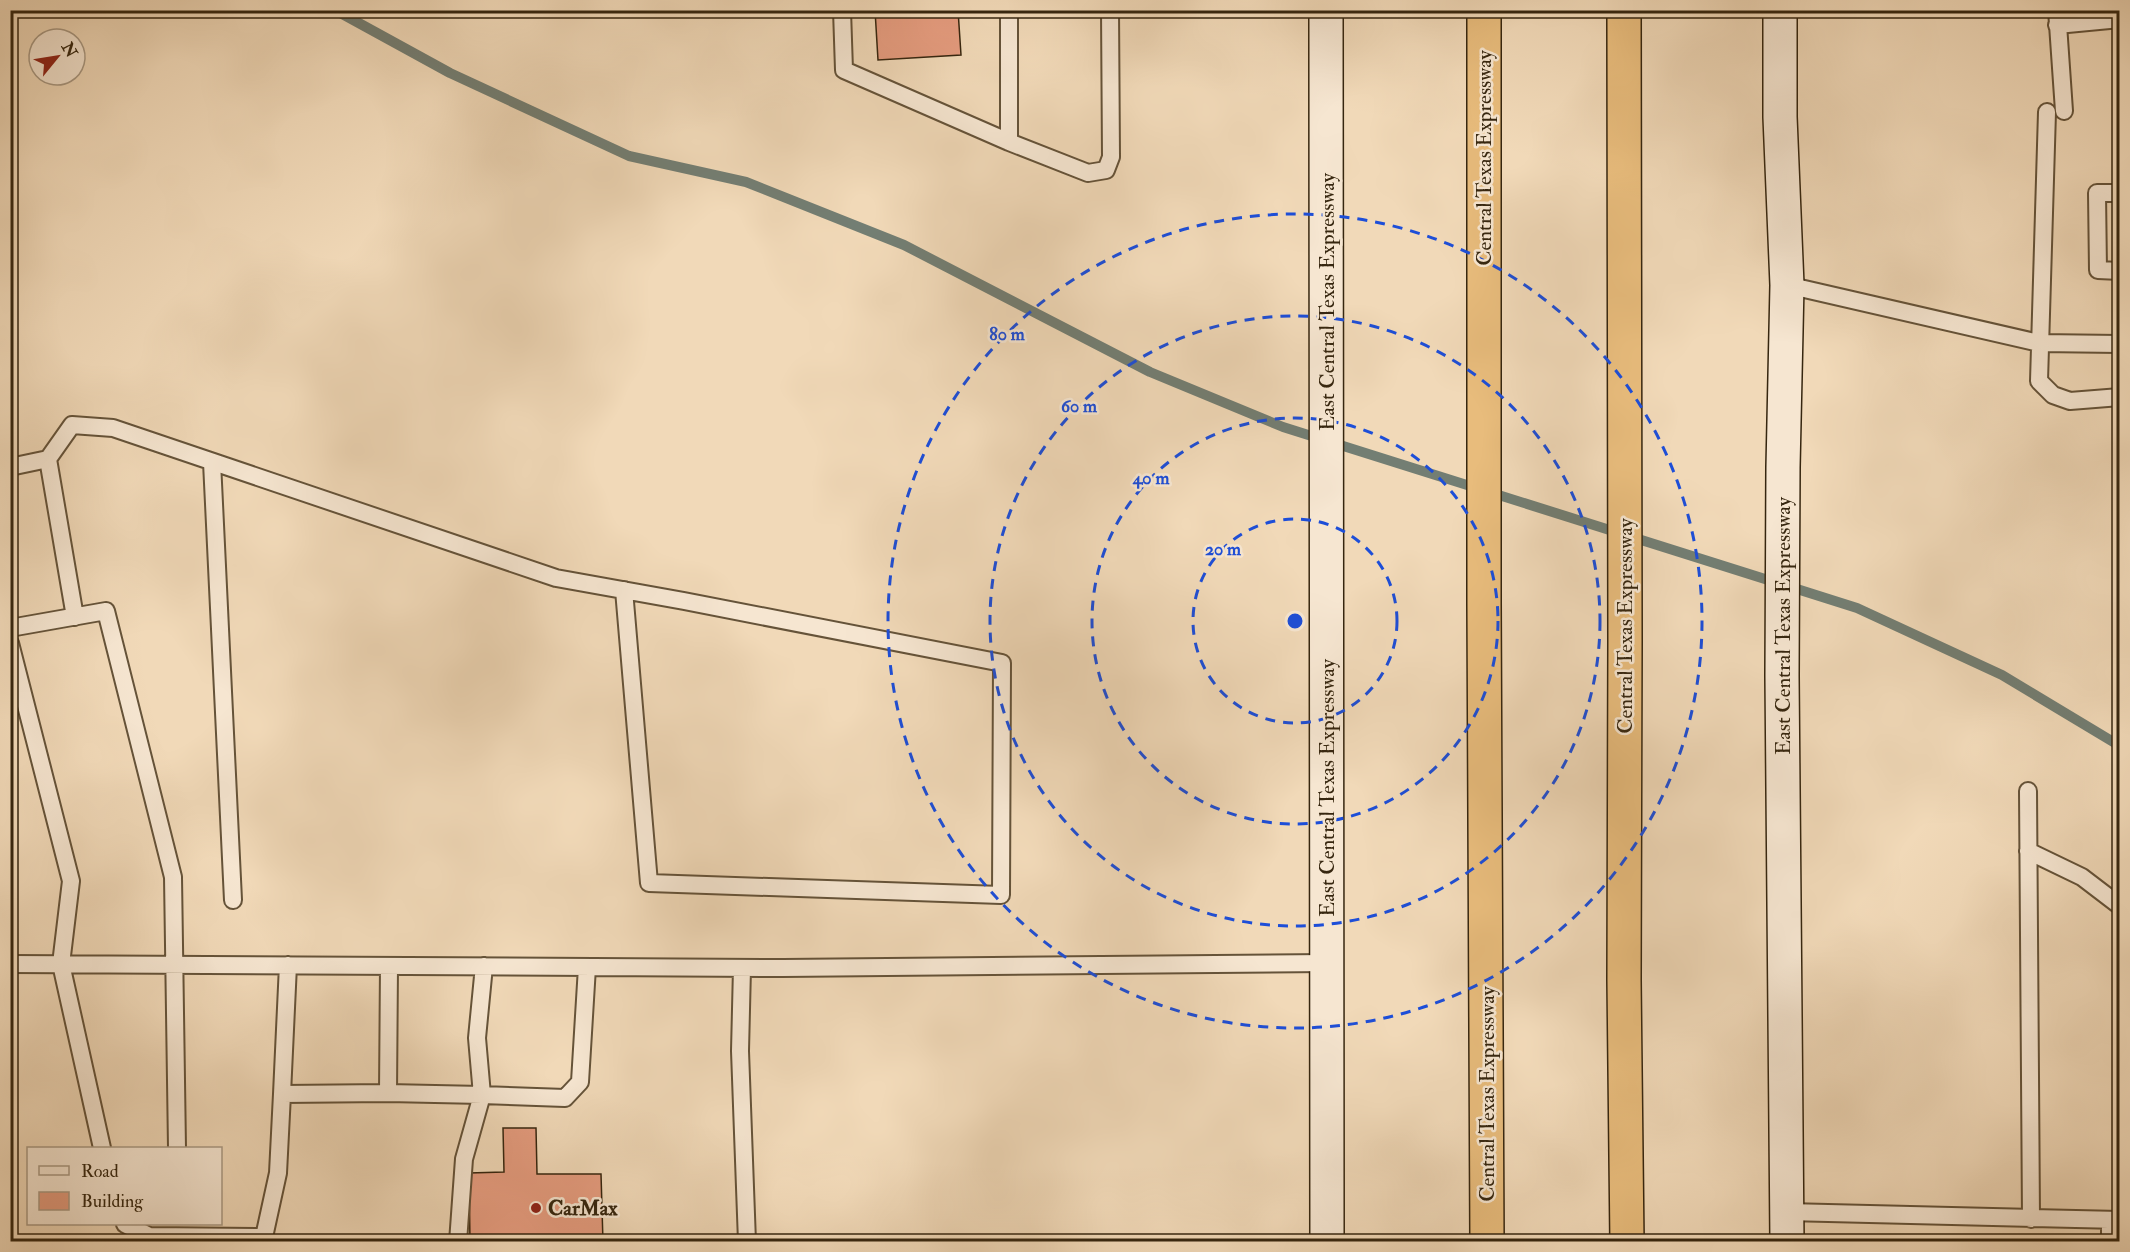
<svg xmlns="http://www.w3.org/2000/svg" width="2130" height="1252" font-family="'IM FELL Double Pica',serif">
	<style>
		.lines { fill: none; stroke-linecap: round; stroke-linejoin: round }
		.stream { stroke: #737e73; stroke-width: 10 }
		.building { fill: #e59c7f; stroke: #36260f; stroke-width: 1.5 }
		.service-casing { stroke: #655339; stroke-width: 20 }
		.secondary-casing { stroke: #36260f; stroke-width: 36 }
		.motorway-casing { stroke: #36260f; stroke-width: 36 }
		.service { stroke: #f6e6d1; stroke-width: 16 }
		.secondary { stroke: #f6e6d1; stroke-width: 33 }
		.motorway { stroke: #e8bc7c; stroke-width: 33 }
		.ring { fill: none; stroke: #1d4ed8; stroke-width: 3; stroke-dasharray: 10 8 }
		.poi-dot { fill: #8f2418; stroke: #f6e6d1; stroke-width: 2 }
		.labels { text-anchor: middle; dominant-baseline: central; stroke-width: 5; stroke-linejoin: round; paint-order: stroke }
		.street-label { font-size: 21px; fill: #36260f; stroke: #f6e6d1 }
		.poi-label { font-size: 21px; font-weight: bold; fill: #36260f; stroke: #f6e6d1; text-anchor: start }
		.centre { fill: #1d4ed8; stroke: #f6e6d1; stroke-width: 3 }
		.ring-label { font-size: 18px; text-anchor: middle; font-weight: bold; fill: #1d4ed8; stroke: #f6e6d1; stroke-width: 5; stroke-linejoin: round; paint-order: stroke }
	</style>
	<rect width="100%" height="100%" fill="#f1d9b8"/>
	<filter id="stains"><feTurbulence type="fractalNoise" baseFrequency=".00333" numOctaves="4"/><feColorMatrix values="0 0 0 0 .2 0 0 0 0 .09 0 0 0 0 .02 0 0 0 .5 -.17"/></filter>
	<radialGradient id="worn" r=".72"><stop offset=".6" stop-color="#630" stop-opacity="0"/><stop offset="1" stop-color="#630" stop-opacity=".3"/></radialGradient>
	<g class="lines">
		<!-- stream -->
		<path class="stream" d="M335 10 450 73 629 156 746 182 904 245 1150 372 1283 427 1857 608 2002 675 2120 746"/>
	</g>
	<!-- building -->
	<path class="building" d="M875 10H958L961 55 878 60Z
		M503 1128H536L537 1174H601L603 1242H470L469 1173 504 1172Z"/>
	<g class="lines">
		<defs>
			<path id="service" d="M842 10 844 70 1009 142 1088 173 1106 170 1111 157 1110 10
				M1009 10V142
				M2057 10 2064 111
				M2057 25 2120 19
				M2047 112 2039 381 2053 395 2070 401 2120 397
				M2120 193H2097L2098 270 2120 271
				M1787 285 2039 343 2120 344
				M212 462 233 900
				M10 467 48 459
				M75 617 48 459 72 425 113 428 556 578 684 601 1002 663 1001 895 649 883 624 590
				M10 628 106 611 173 877 177 1148
				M10 643 71 881 61 964 102 1148
				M2028 791 2031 1219
				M2028 851 2082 877 2120 906
				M10 964 783 968 1327 963
				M484 966 477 1038 482 1095 565 1098 580 1082 587 967
				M742 968 740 1051 747 1242
				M388 1093 389 966
				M282 1094 288 965
				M1787 1212 2120 1220
				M125 1224 149 1236 264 1237 278 1173 282 1094 388 1093 482 1095 464 1159 458 1242
				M2110 1242V1220"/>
			<path id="secondary" d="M1326 10 1327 1242
				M1780 10V117L1787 285 1783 467 1782 676 1787 1242"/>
			<path id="motorway" d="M1484 10V603L1487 1242
				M1624 10 1625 640 1624 980 1627 1242"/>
		</defs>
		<!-- service casing -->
		<use href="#service" class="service-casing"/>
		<!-- secondary casing -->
		<use href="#secondary" class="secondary-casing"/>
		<!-- motorway casing -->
		<use href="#motorway" class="motorway-casing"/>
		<!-- service -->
		<use href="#service" class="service"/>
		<!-- secondary -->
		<use href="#secondary" class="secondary"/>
		<!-- motorway -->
		<use href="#motorway" class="motorway"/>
	</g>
	<!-- distance rings -->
	<g class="ring">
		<circle cx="1295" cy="621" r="102"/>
		<circle cx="1295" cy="621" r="203"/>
		<circle cx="1295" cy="621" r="305"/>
		<circle cx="1295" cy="621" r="407"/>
	</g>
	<!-- markers -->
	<circle class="poi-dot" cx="536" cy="1208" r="6"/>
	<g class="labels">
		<!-- street labels -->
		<g class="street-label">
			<text transform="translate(1484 158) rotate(-90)">Central Texas Expressway</text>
			<text transform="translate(1327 302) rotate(-90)">East Central Texas Expressway</text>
			<text transform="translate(1625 626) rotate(-90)">Central Texas Expressway</text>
			<text transform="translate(1783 626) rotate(-90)">East Central Texas Expressway</text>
			<text transform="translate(1327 788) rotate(-90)">East Central Texas Expressway</text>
			<text transform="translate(1487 1094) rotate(-90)">Central Texas Expressway</text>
		</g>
		<!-- poi labels -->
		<g class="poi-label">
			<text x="548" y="1208">CarMax</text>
		</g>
	</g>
	<circle cx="1295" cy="621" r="9" class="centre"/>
	<g class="ring-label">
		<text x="1007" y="340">80 m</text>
		<text x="1079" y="412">60 m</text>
		<text x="1151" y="484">40 m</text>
		<text x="1223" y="555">20 m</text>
	</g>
	<!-- margin -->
	<rect width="2130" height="1252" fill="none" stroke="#f1d9b8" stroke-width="36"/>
	<rect x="12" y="12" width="2106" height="1228" fill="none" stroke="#36260f" stroke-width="3"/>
	<rect x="18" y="18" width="2094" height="1216" fill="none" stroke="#36260f" stroke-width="1.5"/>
	<!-- legend -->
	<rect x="27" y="1147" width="195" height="78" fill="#f6e6d1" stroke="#a99983" stroke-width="1.5"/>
	<rect x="39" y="1166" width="30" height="9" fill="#f6e6d1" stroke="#a99983" stroke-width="1.5"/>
	<text x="81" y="1177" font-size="18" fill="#36260f">Road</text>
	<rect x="39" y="1192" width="30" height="18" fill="#e59c7f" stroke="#a99983" stroke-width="1.5"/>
	<text x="81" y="1207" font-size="18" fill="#36260f">Building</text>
	<!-- north arrow -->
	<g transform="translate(57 57) rotate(60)"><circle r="28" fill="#f6e6d1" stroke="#a99983" stroke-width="1.5"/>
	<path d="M0-4.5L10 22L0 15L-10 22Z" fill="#8f2418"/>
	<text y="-9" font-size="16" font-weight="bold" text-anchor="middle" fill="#36260f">N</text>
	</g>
	<rect width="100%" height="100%" filter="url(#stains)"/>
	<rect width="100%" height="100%" fill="url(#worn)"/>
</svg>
